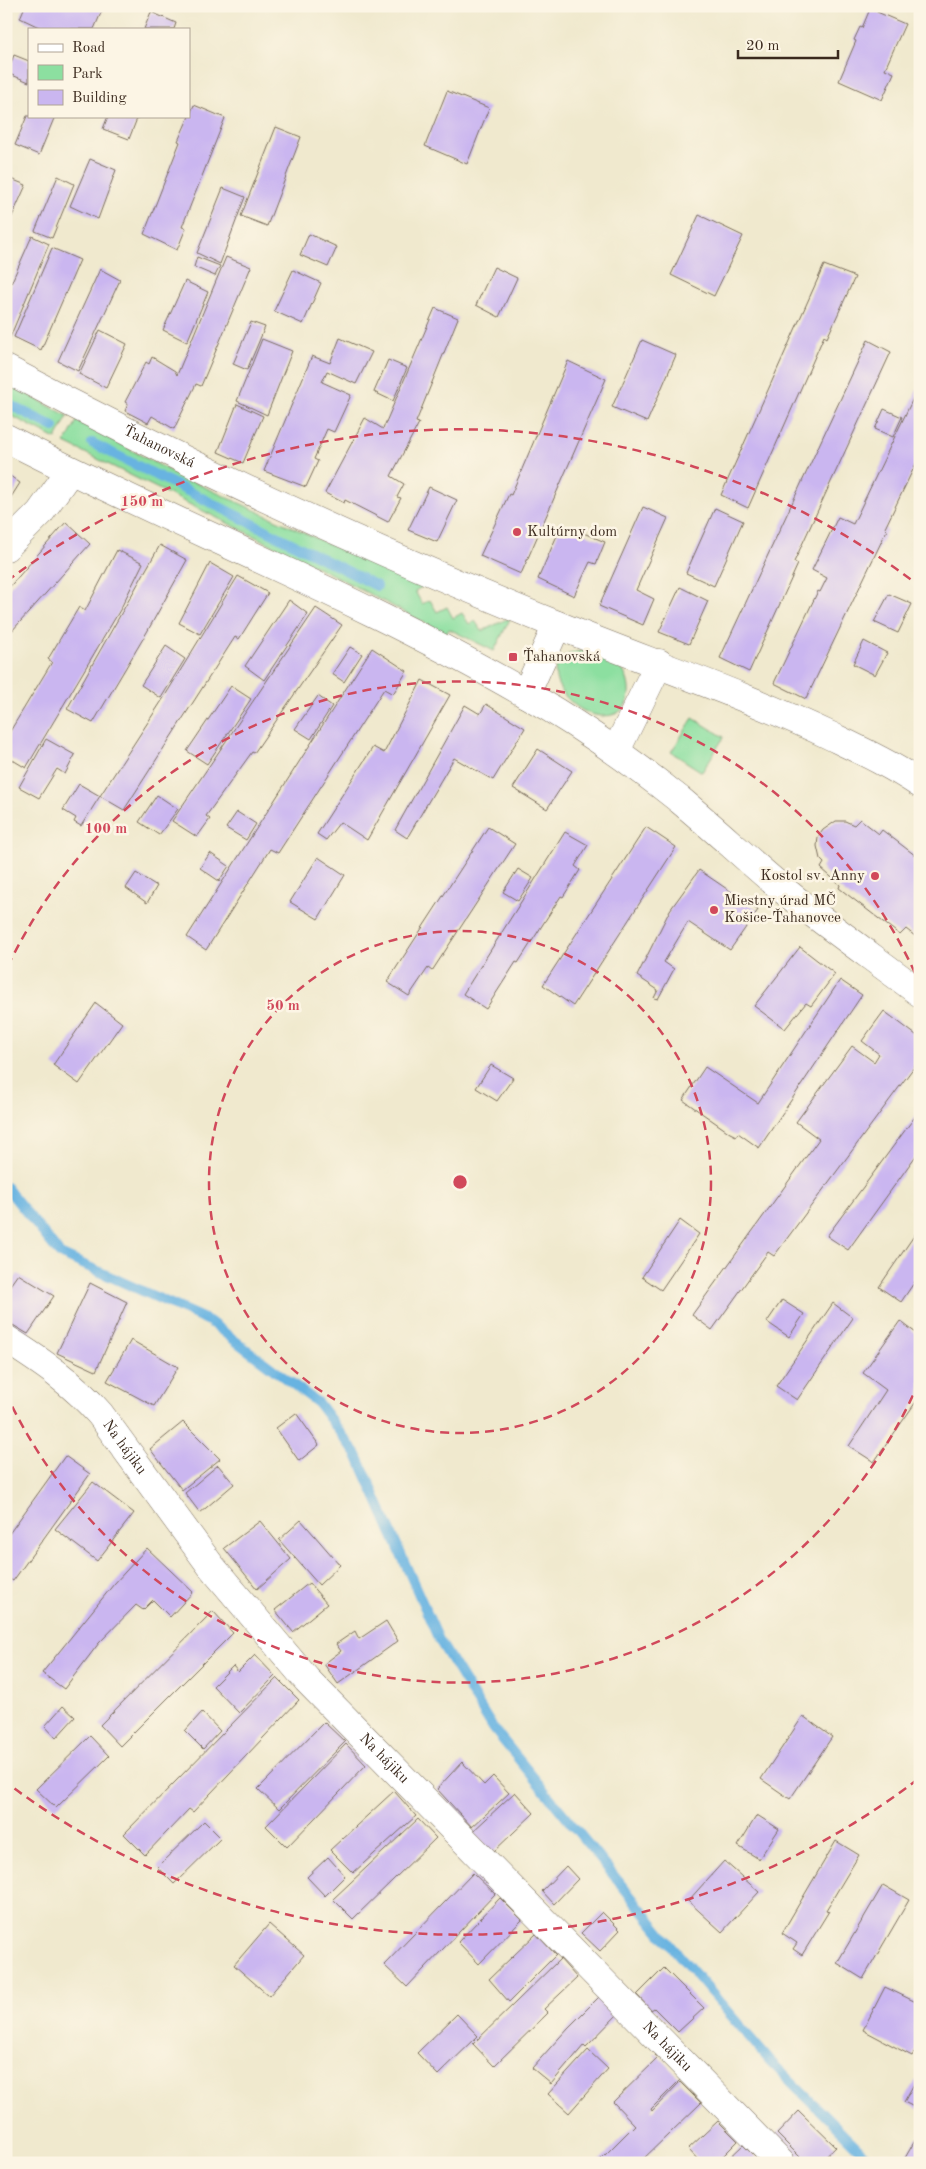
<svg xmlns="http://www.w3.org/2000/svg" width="926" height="2169" font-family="'Old Standard TT',serif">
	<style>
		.green { fill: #8cdfa0; stroke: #64845f }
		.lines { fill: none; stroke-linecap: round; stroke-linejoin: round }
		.stream { stroke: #68b3e1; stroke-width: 10 }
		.building { fill: #cab6f0 }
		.minor-casing { stroke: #7a6d5c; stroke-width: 29 }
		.minor { stroke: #fff; stroke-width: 28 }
		.ring { fill: none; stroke: #d1495b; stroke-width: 2.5; stroke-dasharray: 9 6 }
		.poi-dot { fill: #d1495b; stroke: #fcf5e5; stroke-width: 2 }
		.labels { text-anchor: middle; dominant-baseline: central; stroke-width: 5; stroke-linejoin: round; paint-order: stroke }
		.street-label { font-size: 15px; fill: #3b2a1e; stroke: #fcf5e5 }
		.poi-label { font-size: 15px; fill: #3b2a1e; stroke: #fcf5e5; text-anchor: start }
		.centre { fill: #d1495b; stroke: #fcf5e5; stroke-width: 2.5 }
		.ring-label { font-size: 15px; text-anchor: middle; font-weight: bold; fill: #d1495b; stroke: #fcf5e5; stroke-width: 5; stroke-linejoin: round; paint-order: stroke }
	</style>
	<rect width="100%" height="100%" fill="#fcf5e5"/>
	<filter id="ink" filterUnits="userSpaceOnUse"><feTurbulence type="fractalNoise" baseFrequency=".02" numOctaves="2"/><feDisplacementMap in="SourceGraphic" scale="10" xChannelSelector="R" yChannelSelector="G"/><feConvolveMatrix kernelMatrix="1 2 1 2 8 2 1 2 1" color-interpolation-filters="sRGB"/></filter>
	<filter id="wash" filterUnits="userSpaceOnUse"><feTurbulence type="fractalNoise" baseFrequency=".0096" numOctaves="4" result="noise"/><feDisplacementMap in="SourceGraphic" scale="20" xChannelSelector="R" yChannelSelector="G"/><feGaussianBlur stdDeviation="1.12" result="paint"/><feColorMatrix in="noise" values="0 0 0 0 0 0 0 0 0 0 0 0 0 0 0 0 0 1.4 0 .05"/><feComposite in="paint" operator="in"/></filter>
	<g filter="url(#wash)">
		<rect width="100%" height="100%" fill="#f0e9ce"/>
		<!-- green -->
		<path class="green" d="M6 383 68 416 56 439 6 413Z
			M77 421 174 473 344 551 427 584 415 591 422 604 430 600 437 612 447 607 453 618 462 613 469 624 475 621 482 631 507 619H510L494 651 449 629 446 634 333 575 65 443Z
			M587 651C595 654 605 656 612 660 635 674 637 715 605 716 565 717 526 653 587 651Z
			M693 718 724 737 702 772 671 752Z"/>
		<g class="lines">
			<!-- stream -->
			<path class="stream" d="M6 403 54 427
				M92 443 377 586
				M6 1187 60 1254 209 1321 318 1403 357 1455 439 1640 493 1728 673 1948 770 2061 873 2163"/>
		</g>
		<g id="blocks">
			<!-- building -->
			<path class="building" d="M25 6H104L94 29H43L20 18Z
				M870 9 905 24 885 69 894 73 882 100 839 81 856 41 854 40 860 27 862 28Z
				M151 12 176 23 174 29H144Z
				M14 55 29 61V82L7 73Z
				M447 91 489 108 467 164 425 146Z
				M194 105 225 118 182 227 186 228 177 250 144 234 180 142 178 141Z
				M27 116H55L39 155 15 145Z
				M108 116H138L129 139 103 129Z
				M276 127 301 137 267 226 241 216Z
				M90 159 116 170 98 219 70 206Z
				M58 176 74 184 52 238 35 231Z
				M6 177 26 185 6 230Z
				M223 188 245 197 220 264 197 253Z
				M699 215 743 236 714 296 671 275Z
				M309 234 337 247 328 267 300 255Z
				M32 236 49 244 6 347V295Z
				M52 248 80 260 41 350 14 337Z
				M197 257 220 266 215 276 194 267Z
				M226 257 251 267 201 386 196 384 174 429 152 416 148 423 125 411 128 404 125 402 146 362 149 364 152 357 175 371 177 375Z
				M824 265 855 277 827 338 824 336 748 508 721 495Z
				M494 267 517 278 499 317 476 305Z
				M100 269 120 280 78 371 58 361Z
				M293 270 321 283 303 324 274 311Z
				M185 281 208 292 187 342 163 330Z
				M435 308 458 318 416 422 419 423 391 476 404 484 397 497 401 498 388 522 345 500 344 503 325 493 365 418 383 429Z
				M251 322 265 327 247 370 233 364Z
				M100 330 127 344 106 388 79 374Z
				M340 338 372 352 356 384 327 371 322 382 351 395 334 432 327 429 314 459 318 461 306 487 264 471 312 356 330 363Z
				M262 339 292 351 267 415 237 401Z
				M642 340 676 355 647 422 612 407Z
				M868 340 891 352 794 562 798 564 749 672 720 658Z
				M388 360 407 368 393 401 374 392Z
				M568 361 606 379 521 574 480 556 509 494 511 495Z
				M920 384V455L885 528 887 530 806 699 774 683 818 591 820 592 827 578 812 570 838 517 853 524Z
				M237 404 263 416 243 463 218 452Z
				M884 409 902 417 893 437 875 429Z
				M6 473 20 483 6 505Z
				M429 487 457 500 437 542 408 530Z
				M643 507 668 518 636 590 654 599 643 625 599 606Z
				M715 508 743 521 714 586 686 573Z
				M66 522 90 544 11 632 6 627V591Z
				M562 524 605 542 596 564 590 562 574 596 538 579Z
				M160 545 187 560 147 632 93 723 67 709Z
				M117 550 143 563 120 610 26 768 6 756V738L52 662 48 659 79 607 85 611Z
				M210 563 234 577 200 634 179 623Z
				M238 576 268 593 239 639 235 637 124 810 100 796 81 826 74 822 76 818 63 810 79 784 100 796 163 699Z
				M680 587 708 601 689 644 659 632Z
				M889 594 912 604 898 633 874 622Z
				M289 600 308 614 264 680 245 666Z
				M316 608 342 625 254 753 252 752 206 816 210 819 197 837 172 821Z
				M864 641 887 653 875 675 853 664Z
				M166 646 185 659 161 698 141 685Z
				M350 647 362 654 344 682 332 674Z
				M372 648 407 671 393 694 384 689 278 853 270 849 206 950 187 937Z
				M422 680 450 695 367 840 340 822 326 840 317 834 373 747 384 753Z
				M231 686 251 699 207 764 187 751Z
				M318 696 332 706 311 739 295 729Z
				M486 704 525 728 493 780 454 758 407 838 395 830 465 705 480 714Z
				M46 739 75 755 65 774 57 769 39 798 19 787Z
				M538 749 572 771 547 809 513 788Z
				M157 795 178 809 159 835 139 822Z
				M237 812 256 824 246 840 226 828Z
				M860 819 879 834 882 830 920 859V940L906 929 900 935 839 888 840 885 821 868 824 863 820 859 817 846 818 837 823 830 836 821H845L854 825Z
				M488 827 515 844 432 971 428 968 409 996 387 982Z
				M646 827 676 847 573 1006 543 985Z
				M565 832 588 845 575 866 580 870 563 897 561 896 518 963 516 962 486 1009 463 994Z
				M210 853 229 866 219 881 200 868Z
				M318 857 345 875 318 919 290 902Z
				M518 869 533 878 518 901 503 892Z
				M699 870 758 910 730 950 688 922 664 962 674 969 658 999 654 998 658 990 637 976 670 910Z
				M136 873 157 886 147 903 126 888Z
				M800 947 835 974 811 1006 806 1003 785 1029 754 1006Z
				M840 980 862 995 759 1148 738 1133 736 1136 730 1133 683 1100 705 1067 758 1103Z
				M96 1003 122 1023 79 1084 53 1065Z
				M884 1011 920 1038V1059L774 1256 768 1252 712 1330 692 1315 819 1139 796 1122 852 1046 874 1062 879 1054 862 1041Z
				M491 1065 513 1078 497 1101 476 1088Z
				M920 1110V1150L848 1250 827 1236Z
				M680 1220 699 1234 661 1290 642 1277Z
				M920 1227V1274L901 1302 879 1287Z
				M18 1274 54 1296 28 1334 6 1321V1291Z
				M90 1283 127 1302 96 1371 57 1353Z
				M782 1300 804 1314 789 1337 767 1322Z
				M833 1303 853 1318 797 1400 776 1386Z
				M900 1321 920 1336 915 1345 917 1346 920 1343V1396L874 1462 849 1446 886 1390 863 1373Z
				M131 1340 178 1367 154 1406 107 1381Z
				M296 1413 319 1445 299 1461 276 1428Z
				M183 1422 220 1459 182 1490 150 1449Z
				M65 1456 90 1474 13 1581 6 1577V1538Z
				M218 1465 234 1484 200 1513 185 1493Z
				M93 1482 134 1513 97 1561 55 1529Z
				M301 1520 340 1565 319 1585 279 1540Z
				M260 1521 291 1559 257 1589 224 1548Z
				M147 1548 193 1592 170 1617 153 1600 143 1610 136 1605 99 1643 64 1689 42 1673 114 1584Z
				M309 1583 327 1604 293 1632 275 1610Z
				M213 1611 233 1633 120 1746 100 1725Z
				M386 1621 398 1641 338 1684 324 1664 341 1651 336 1644 355 1631 359 1639Z
				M255 1655 275 1676 239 1713 213 1686 233 1666 238 1672Z
				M277 1678 299 1700 193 1812 189 1809 145 1855 124 1834Z
				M63 1706 75 1717 56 1738 45 1726Z
				M202 1712 220 1731 203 1749 185 1731Z
				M803 1716 832 1737 790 1799 761 1779Z
				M324 1722 345 1742 279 1809 258 1789Z
				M90 1736 109 1756 56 1808 36 1789Z
				M346 1744 366 1765 287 1847 266 1826Z
				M462 1762 484 1785 493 1776 509 1793 472 1827 437 1789Z
				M394 1791 416 1816 353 1873 330 1850Z
				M515 1792 534 1813 492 1853 472 1832Z
				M757 1815 779 1829 759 1859 738 1846Z
				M418 1819 436 1838 353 1919 333 1899Z
				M204 1821 221 1838 174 1884 157 1867Z
				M836 1841 859 1855 826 1910 829 1911 802 1955 793 1949 797 1943 782 1933Z
				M328 1857 345 1876 325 1896 307 1877Z
				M724 1861 759 1892 722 1932 688 1901Z
				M566 1866 578 1879 554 1904 542 1891Z
				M473 1873 495 1894 407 1987 384 1965Z
				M883 1885 909 1900 863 1979 837 1963Z
				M500 1898 522 1920 479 1964 458 1942Z
				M602 1912 620 1930 600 1951 581 1933Z
				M269 1924 304 1955 269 1996 234 1965Z
				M536 1934 556 1955 509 2002 489 1979Z
				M560 1959 577 1978 544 2009 548 2013 494 2066 473 2044Z
				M664 1968 704 2008 678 2032 654 2008 651 2010 637 1995Z
				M885 1987 920 2004V2042L912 2056 863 2030Z
				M601 1995 619 2013 586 2047 584 2045 551 2084 532 2068 568 2028Z
				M457 2014 478 2036 438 2075 417 2053Z
				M588 2050 608 2069 569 2113 548 2094Z
				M656 2053 681 2079 651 2109 652 2111 680 2082 701 2103 639 2163H597L635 2125 613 2102 658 2058 654 2055Z
				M920 2073V2110L904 2102Z
				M799 2111 836 2147 819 2163H806L777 2134Z
				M718 2121 738 2141 716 2163H701L688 2149Z
				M917 2137 920 2138V2163H913L905 2158Z
				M743 2145 760 2162 724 2163Z"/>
		</g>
	</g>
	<g filter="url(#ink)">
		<use href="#blocks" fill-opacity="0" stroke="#7a6d5c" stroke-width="1"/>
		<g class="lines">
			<defs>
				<g id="minor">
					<path id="s1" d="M6 369C183 463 369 549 555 624 647 662 741 693 831 736 862 751 892 765 920 784"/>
					<path d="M6 438C177 526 357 596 524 693 579 724 631 761 680 800 716 830 750 862 786 892 829 927 875 959 920 993"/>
					<path d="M6 547 40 513 70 471"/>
					<path d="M526 694 557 625"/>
					<path d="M616 751 659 663"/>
					<path id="s2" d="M6 1339C42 1362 72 1382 100 1414L211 1566 307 1680 781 2163"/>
				</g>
			</defs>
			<!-- minor casing -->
			<use href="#minor" class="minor-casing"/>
			<!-- minor -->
			<use href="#minor" class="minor"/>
		</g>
	</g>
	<!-- distance rings -->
	<g class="ring">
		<circle cx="460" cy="1182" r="251"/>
		<path d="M919 1382A501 501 0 0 1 8 1398M8 966A501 501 0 0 1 919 982"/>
		<path d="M918 1779A752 752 0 0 1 7 1783M7 581A752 752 0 0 1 918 585"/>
	</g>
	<!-- markers -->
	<g class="poi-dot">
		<circle cx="517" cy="532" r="5"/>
		<rect x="508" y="652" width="10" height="10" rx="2.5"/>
		<circle cx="875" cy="876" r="5"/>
		<circle cx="714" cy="910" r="5"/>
	</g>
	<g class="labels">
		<!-- street labels -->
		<g class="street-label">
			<text stroke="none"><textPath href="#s1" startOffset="172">Ťahanovská</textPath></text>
			<text stroke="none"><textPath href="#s2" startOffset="162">Na hájiku</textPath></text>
			<text stroke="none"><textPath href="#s2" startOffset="568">Na hájiku</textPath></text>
			<text stroke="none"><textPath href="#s2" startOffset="972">Na hájiku</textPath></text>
		</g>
		<!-- poi labels -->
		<g class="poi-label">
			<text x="527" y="532">Kultúrny dom</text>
			<text x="523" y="657">Ťahanovská</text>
			<text x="865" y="876" text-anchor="end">Kostol sv. Anny</text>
			<text x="724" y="901">Miestny úrad MČ<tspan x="724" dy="17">Košice-Ťahanovce</tspan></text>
		</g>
	</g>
	<circle cx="460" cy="1182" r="8" class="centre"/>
	<g class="ring-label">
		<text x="142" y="506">150 m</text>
		<text x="106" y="833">100 m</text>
		<text x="283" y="1010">50 m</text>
	</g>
	<!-- margin -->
	<rect width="926" height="2169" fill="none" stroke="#fcf5e5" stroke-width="25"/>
	<!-- legend -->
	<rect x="28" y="28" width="162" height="90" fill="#fcf5e5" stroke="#afa495"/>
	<rect x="38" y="44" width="25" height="8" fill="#ffffff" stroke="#afa495"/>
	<text x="72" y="52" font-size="15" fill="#3b2a1e">Road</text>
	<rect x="38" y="65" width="25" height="15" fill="#8cdfa0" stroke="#afa495"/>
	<text x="72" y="78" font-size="15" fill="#3b2a1e">Park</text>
	<rect x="38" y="90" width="25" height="15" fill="#cab6f0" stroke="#afa495"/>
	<text x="72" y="102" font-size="15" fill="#3b2a1e">Building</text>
	<!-- scale -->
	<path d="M738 50v8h100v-8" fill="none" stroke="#3b2a1e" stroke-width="2.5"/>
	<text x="746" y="50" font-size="15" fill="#3b2a1e" stroke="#fcf5e5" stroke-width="4" paint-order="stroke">20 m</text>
</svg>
